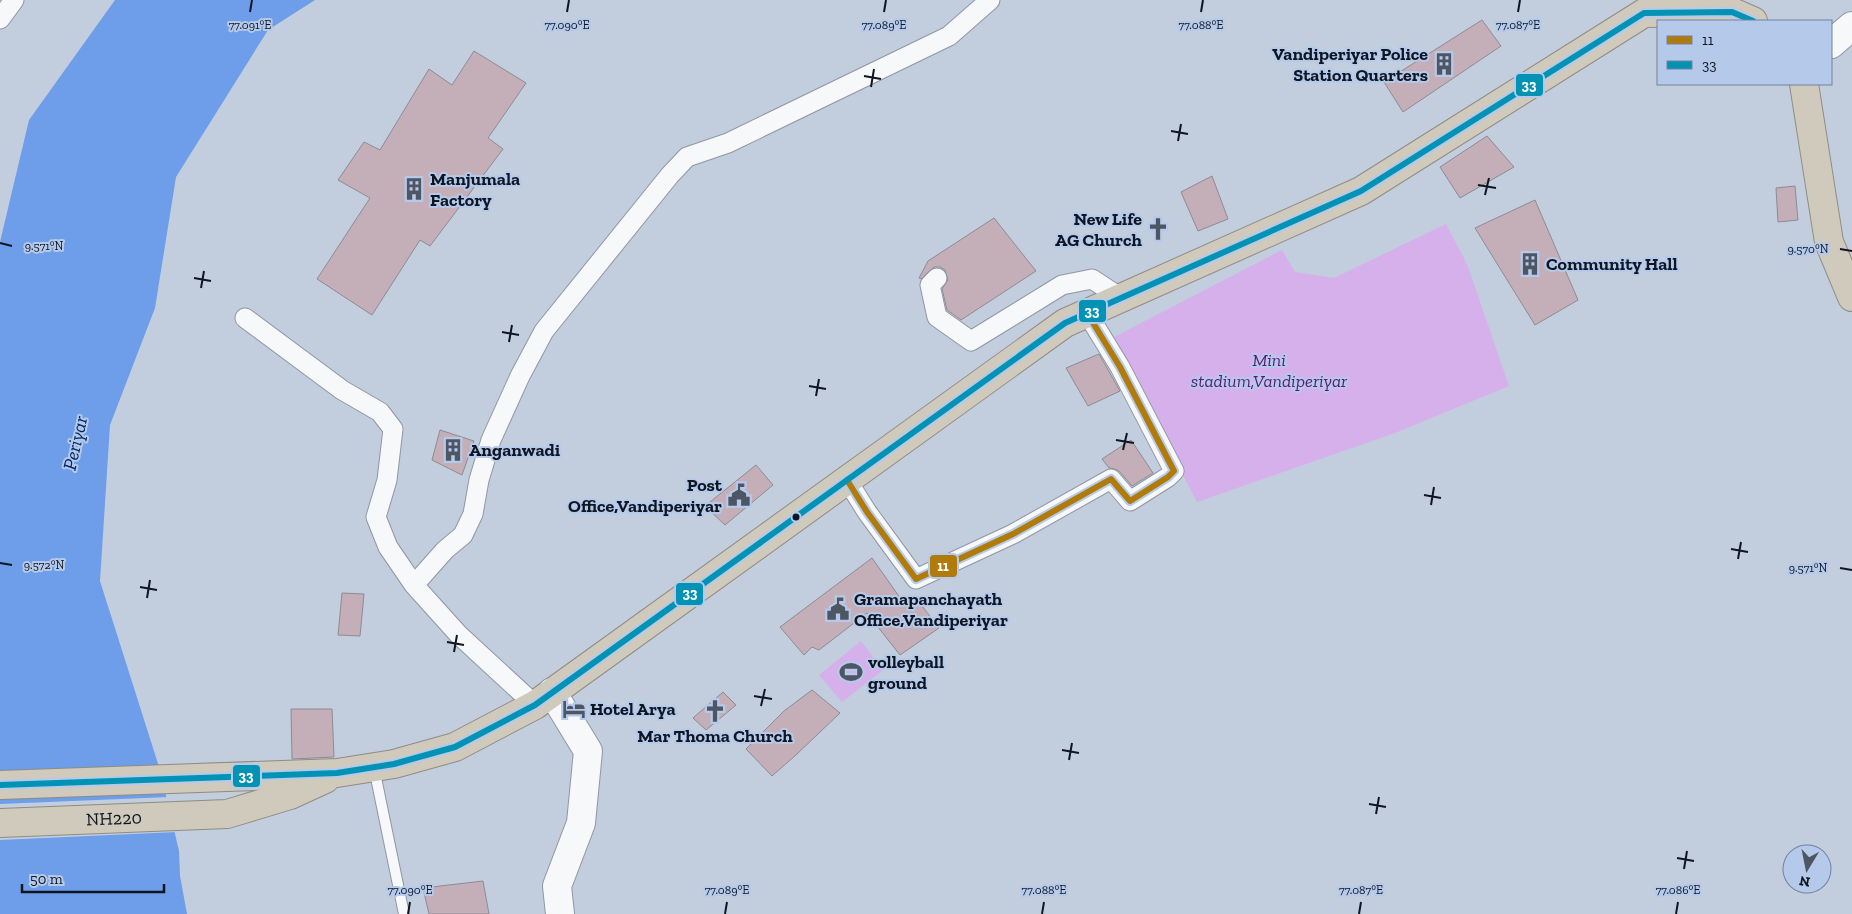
<svg xmlns="http://www.w3.org/2000/svg" width="1852" height="914" font-family="'Zilla Slab',serif">
	<style>
		.green { fill: #d5b0eb }
		.water { fill: #6e9de9 }
		.pier { fill: #c2cdde }
		.building { fill: #c4afb8; stroke: #8d8b92 }
		.lines { fill: none; stroke-linecap: round; stroke-linejoin: round }
		.lane-casing { stroke: #8f97a4; stroke-width: 12 }
		.street-casing { stroke: #8f97a4; stroke-width: 21 }
		.secondary-casing { stroke: #8f97a4; stroke-width: 30 }
		.highway-casing { stroke: #8e8c83; stroke-width: 30 }
		.lane { stroke: #f6f8fa; stroke-width: 10 }
		.street { stroke: #f6f8fa; stroke-width: 19 }
		.secondary { stroke: #f6f8fa; stroke-width: 28 }
		.highway { stroke: #cfcabc; stroke-width: 28 }
		.bus-1-casing { stroke: #b5caeb; stroke-width: 10 }
		.bus-2-casing { stroke: #b5caeb; stroke-width: 10 }
		.bus-1 { stroke: #b17b0a; stroke-width: 6 }
		.bus-2 { stroke: #0293b4; stroke-width: 6 }
		.ticks { fill: none; stroke: #0f1622; stroke-width: 2 }
		.bus-dot { fill: #0f1622; stroke: #b5caeb; stroke-width: 2 }
		.labels { text-anchor: middle; dominant-baseline: central; stroke-width: 4; stroke-linejoin: round; paint-order: stroke }
		.poi-label { font-size: 18px; font-weight: bold; fill: #0f1622; stroke: #b5caeb; text-anchor: start }
		.park-label { font-size: 18px; font-style: italic; fill: #631773; stroke: #b5caeb }
		.street-label { font-size: 18px; fill: #0f1622; stroke: #b5caeb }
		.water-label { font-size: 19px; font-style: italic; fill: #002765; stroke: #b5caeb }
		.ticks-label { font-size: 12px; text-anchor: middle; fill: #0f1622; stroke: #b5caeb; stroke-width: 4; stroke-linejoin: round; paint-order: stroke }
		.line-badge { stroke: #b5caeb; stroke-width: 2 }
		.badge-label { font-size: 14px; text-anchor: middle; font-weight: bold; fill: #fff }
	</style>
	<rect width="100%" height="100%" fill="#c2cdde"/>
	<!-- green -->
	<path class="green" d="M1446 224 1467 264 1509 386 1395 433 1197 502 1112 338 1282 250 1295 272 1334 278Z
		M861 641 883 670 842 702 819 675Z"/>
	<!-- water -->
	<path class="water" d="M115 0H315L268 30 176 177 155 308 110 425 100 581 160 770 179 851 180 876 187 914H0V242L29 120Z"/>
	<!-- pier -->
	<path class="pier" d="M169 797 177 832 0 840V804Z"/>
	<!-- building -->
	<path class="building" d="M1482 20 1501 46 1403 112 1384 82Z
		M474 51 526 83 488 138 503 149 430 246 420 240 372 315 317 279 370 198 338 180 364 142 380 150 429 69 452 85Z
		M1487 136 1514 167 1460 198 1440 167Z
		M1212 176 1228 219 1198 231 1181 192Z
		M1795 186 1798 220 1778 222 1776 188Z
		M1535 200 1578 300 1535 325 1475 228Z
		M994 218 1036 271 961 320 947 310 942 289 948 280 945 270 940 267H934L921 279 919 278 928 261Z
		M1099 354 1120 391 1088 406 1066 368Z
		M440 430 474 441 462 475 432 460Z
		M1131 440 1153 473 1132 486 1119 471 1115 469 1109 468 1102 459Z
		M756 465 773 485 725 525 705 506Z
		M872 558 908 609 919 602 939 628 900 655 867 613 819 650 812 647 804 655 780 627Z
		M342 593 364 594 360 636 338 635Z
		M812 690 840 713 797 754 772 776 746 749 784 711Z
		M723 692 736 705 706 730 693 718Z
		M291 709H332L334 757 292 759Z
		M483 881 489 914H429L423 888Z"/>
	<g class="lines">
		<defs>
			<path id="lane" d="M374 768 404 914"/>
			<path id="street" d="M0 19 14 0
				M937 278 930 285 937 317 971 341 1062 285 1092 279 1121 298
				M245 318 342 390 380 412 393 429 387 480 376 517 388 547 414 585 459 635 535 705
				M847 480 867 512 916 579 1013 534 1111 479 1130 501 1168 477 1174 471 1120 367 1087 313
				M414 585 445 550 463 535 473 514 479 480 491 440 520 376 544 331 670 175 687 157 728 143 949 36 990 0"/>
			<path id="secondary" d="M1831 44 1852 26
				M552 692 588 751 581 823 557 886 560 914"/>
			<g id="highway">
				<path d="M1804 84 1829 242 1852 297"/>
				<path d="M0 785 337 773 394 764 455 747 535 705 1065 323 1361 191 1644 13 1732 12 1753 21"/>
				<path id="s1" d="M0 823 227 814 290 795 325 779"/>
			</g>
		</defs>
		<!-- lane casing -->
		<use href="#lane" class="lane-casing"/>
		<!-- street casing -->
		<use href="#street" class="street-casing"/>
		<!-- secondary casing -->
		<use href="#secondary" class="secondary-casing"/>
		<!-- highway casing -->
		<use href="#highway" class="highway-casing"/>
		<!-- lane -->
		<use href="#lane" class="lane"/>
		<!-- street -->
		<use href="#street" class="street"/>
		<!-- secondary -->
		<use href="#secondary" class="secondary"/>
		<!-- highway -->
		<use href="#highway" class="highway"/>
		<defs>
			<path id="bus-1" d="M847 480 867 512 916 579 1013 534 1111 479 1130 501 1168 477 1174 471 1120 367 1087 313"/>
			<path id="bus-2" d="M0 785 337 773 394 764 455 747 535 705 1065 323 1361 191 1644 13 1732 12 1753 21"/>
		</defs>
		<!-- bus-1 casing -->
		<use href="#bus-1" class="bus-1-casing"/>
		<!-- bus-2 casing -->
		<use href="#bus-2" class="bus-2-casing"/>
		<!-- bus-1 -->
		<use href="#bus-1" class="bus-1"/>
		<!-- bus-2 -->
		<use href="#bus-2" class="bus-2"/>
	</g>
	<!-- ticks -->
	<path class="ticks" d="M250 12 252 0M567 12 569 0M884 12 886 0M1201 12 1203 0M1518 12 1520 0M864 76 881 79M871 87 874 69M1171 131 1188 134M1178 141 1181 124M1478 185 1496 188M1485 195 1489 178M0 243 12 246M1840 249 1852 251M194 278 211 281M201 288 204 271M502 332 519 335M509 342 512 325M809 386 826 389M816 396 819 379M1116 440 1134 443M1123 450 1127 433M1424 495 1441 498M1431 505 1434 487M1731 549 1748 552M1738 559 1741 542M0 563 12 565M1840 568 1852 570M140 587 157 590M147 598 150 580M447 642 464 645M454 652 457 635M754 696 772 699M761 706 765 689M1062 750 1079 753M1069 760 1072 743M1369 804 1386 807M1376 814 1379 797M1677 858 1694 861M1684 869 1687 851M408 914 410 902M725 914 727 902M1042 914 1044 902M1359 914 1361 902M1676 914 1678 902"/>
	<!-- icons -->
	<defs>
		<symbol id="building-bare" viewBox="-9 -9 18 18"><path d="M-4-6H4V6H1V3H-1V6H-4ZM-2.5-4.3h1.7v1.8h-1.7ZM.8-4.3h1.7v1.8H.8ZM-2.5-1h1.7V.8h-1.7ZM.8-1h1.7V.8H.8Z" fill="#4e5664" stroke="#b5caeb" stroke-width="2.5" paint-order="stroke"/></symbol>
		<symbol id="church-bare" viewBox="-9 -9 18 18"><path d="M-1.2-6h2.4v3.5h3.3v2.4h-3.3V6h-2.4V-.1h-3.3v-2.4h3.3Z" fill="#4e5664" stroke="#b5caeb" stroke-width="2.5" paint-order="stroke"/></symbol>
		<symbol id="civic-bare" viewBox="-9 -9 18 18"><path d="M-.6-6.5H3V-4.5H.6V-3L4-1V1h2V6H-6V1h2V-1L-.6-3ZM-1.2 2.5V6h2.4V2.5Z" fill="#4e5664" stroke="#b5caeb" stroke-width="2.5" paint-order="stroke"/></symbol>
		<symbol id="stadium-bare" viewBox="-9 -9 18 18"><path d="M0-5a6.5 5 0 1 0 0 10a6.5 5 0 1 0 0-10ZM-3.5-1.8h7v3.6h-7Z" fill="#4e5664" stroke="#b5caeb" stroke-width="2.5" paint-order="stroke"/></symbol>
		<symbol id="hotel-bare" viewBox="-9 -9 18 18"><path d="M-6-4.5h1.5V1H6V5H4.5V3h-9V5H-6ZM-4 0a1.8 1.8 0 1 1 3.6 0ZM.5 0V-2.5h3Q6-2.5 6 0Z" fill="#4e5664" stroke="#b5caeb" stroke-width="2.5" paint-order="stroke"/></symbol>
	</defs>
	<g fill-rule="evenodd">
		<use href="#building-bare" x="1428" y="48" width="32" height="32"/>
		<use href="#building-bare" x="398" y="173" width="32" height="32"/>
		<use href="#church-bare" x="1142" y="213" width="32" height="32"/>
		<use href="#building-bare" x="1514" y="248" width="32" height="32"/>
		<use href="#building-bare" x="437" y="434" width="32" height="32"/>
		<use href="#civic-bare" x="723" y="479" width="32" height="32"/>
		<use href="#civic-bare" x="822" y="593" width="32" height="32"/>
		<use href="#stadium-bare" x="835" y="656" width="32" height="32"/>
		<use href="#hotel-bare" x="558" y="693" width="32" height="32"/>
		<use href="#church-bare" x="699" y="695" width="32" height="32"/>
	</g>
	<!-- markers -->
	<circle class="bus-dot" cx="796" cy="517" r="4.5"/>
	<g class="labels">
		<!-- poi labels -->
		<g class="poi-label">
			<text x="1428" y="54" text-anchor="end">Vandiperiyar Police<tspan x="1428" dy="21">Station Quarters</tspan></text>
			<text x="430" y="179">Manjumala<tspan x="430" dy="21">Factory</tspan></text>
			<text x="1142" y="219" text-anchor="end">New Life<tspan x="1142" dy="21">AG Church</tspan></text>
			<text x="1546" y="264">Community Hall</text>
			<text x="469" y="450">Anganwadi</text>
			<text x="722" y="485" text-anchor="end">Post<tspan x="722" dy="21">Office,Vandiperiyar</tspan></text>
			<text x="854" y="599">Gramapanchayath<tspan x="854" dy="21">Office,Vandiperiyar</tspan></text>
			<text x="868" y="662">volleyball<tspan x="868" dy="21">ground</tspan></text>
			<text x="590" y="709">Hotel Arya</text>
			<text x="715" y="736" text-anchor="middle">Mar Thoma Church</text>
		</g>
		<!-- park labels -->
		<g class="park-label">
			<text x="1269" y="360">Mini<tspan x="1269" dy="21">stadium,Vandiperiyar</tspan></text>
		</g>
		<!-- street labels -->
		<g class="street-label">
			<text stroke="none"><textPath href="#s1" startOffset="114">NH220</textPath></text>
		</g>
		<!-- water labels -->
		<g class="water-label">
			<text transform="translate(75 443) rotate(-77)">Periyar</text>
		</g>
	</g>
	<g class="ticks-label">
		<text x="250" y="29">77.091°E</text>
		<text x="567" y="29">77.090°E</text>
		<text x="884" y="29">77.089°E</text>
		<text x="1201" y="29">77.088°E</text>
		<text x="1518" y="29">77.087°E</text>
		<text x="44" y="250">9.571°N</text>
		<text x="1808" y="253">9.570°N</text>
		<text x="44" y="569">9.572°N</text>
		<text x="1808" y="572">9.571°N</text>
		<text x="410" y="894">77.090°E</text>
		<text x="727" y="894">77.089°E</text>
		<text x="1044" y="894">77.088°E</text>
		<text x="1361" y="894">77.087°E</text>
		<text x="1678" y="894">77.086°E</text>
	</g>
	<g class="line-badge">
		<rect x="1515" y="73" width="29" height="24" rx="5" fill="#0293b4"/>
		<rect x="1078" y="299" width="29" height="24" rx="5" fill="#0293b4"/>
		<rect x="929" y="554" width="29" height="24" rx="5" fill="#b17b0a"/>
		<rect x="675" y="582" width="29" height="24" rx="5" fill="#0293b4"/>
		<rect x="232" y="764" width="29" height="24" rx="5" fill="#0293b4"/>
	</g>
	<g class="badge-label">
		<text x="1529" y="90">33</text>
		<text x="1092" y="316">33</text>
		<text x="943" y="571">11</text>
		<text x="690" y="598">33</text>
		<text x="246" y="781">33</text>
	</g>
	<!-- legend -->
	<rect x="1657" y="20" width="175" height="65" fill="#b5caeb" stroke="#73829b"/>
	<rect x="1667" y="36" width="25" height="8" fill="#b17b0a" stroke="#73829b"/>
	<text x="1702" y="45" font-size="15" fill="#0f1622">11</text>
	<rect x="1667" y="61" width="25" height="8" fill="#0293b4" stroke="#73829b"/>
	<text x="1702" y="70" font-size="15" fill="#0f1622">33</text>
	<!-- north arrow -->
	<g transform="translate(1807 869) rotate(190)"><circle r="24" fill="#b5caeb" stroke="#73829b"/>
	<path d="M0-4L9 19L0 12L-9 19Z" fill="#4e5664"/>
	<text y="-8" font-size="14" font-weight="bold" text-anchor="middle" fill="#0f1622">N</text>
	</g>
	<!-- scale -->
	<path d="M22 884v8h142v-8" fill="none" stroke="#0f1622" stroke-width="2.5"/>
	<text x="30" y="884" font-size="15" fill="#0f1622" stroke="#b5caeb" stroke-width="4" paint-order="stroke">50 m</text>
</svg>
